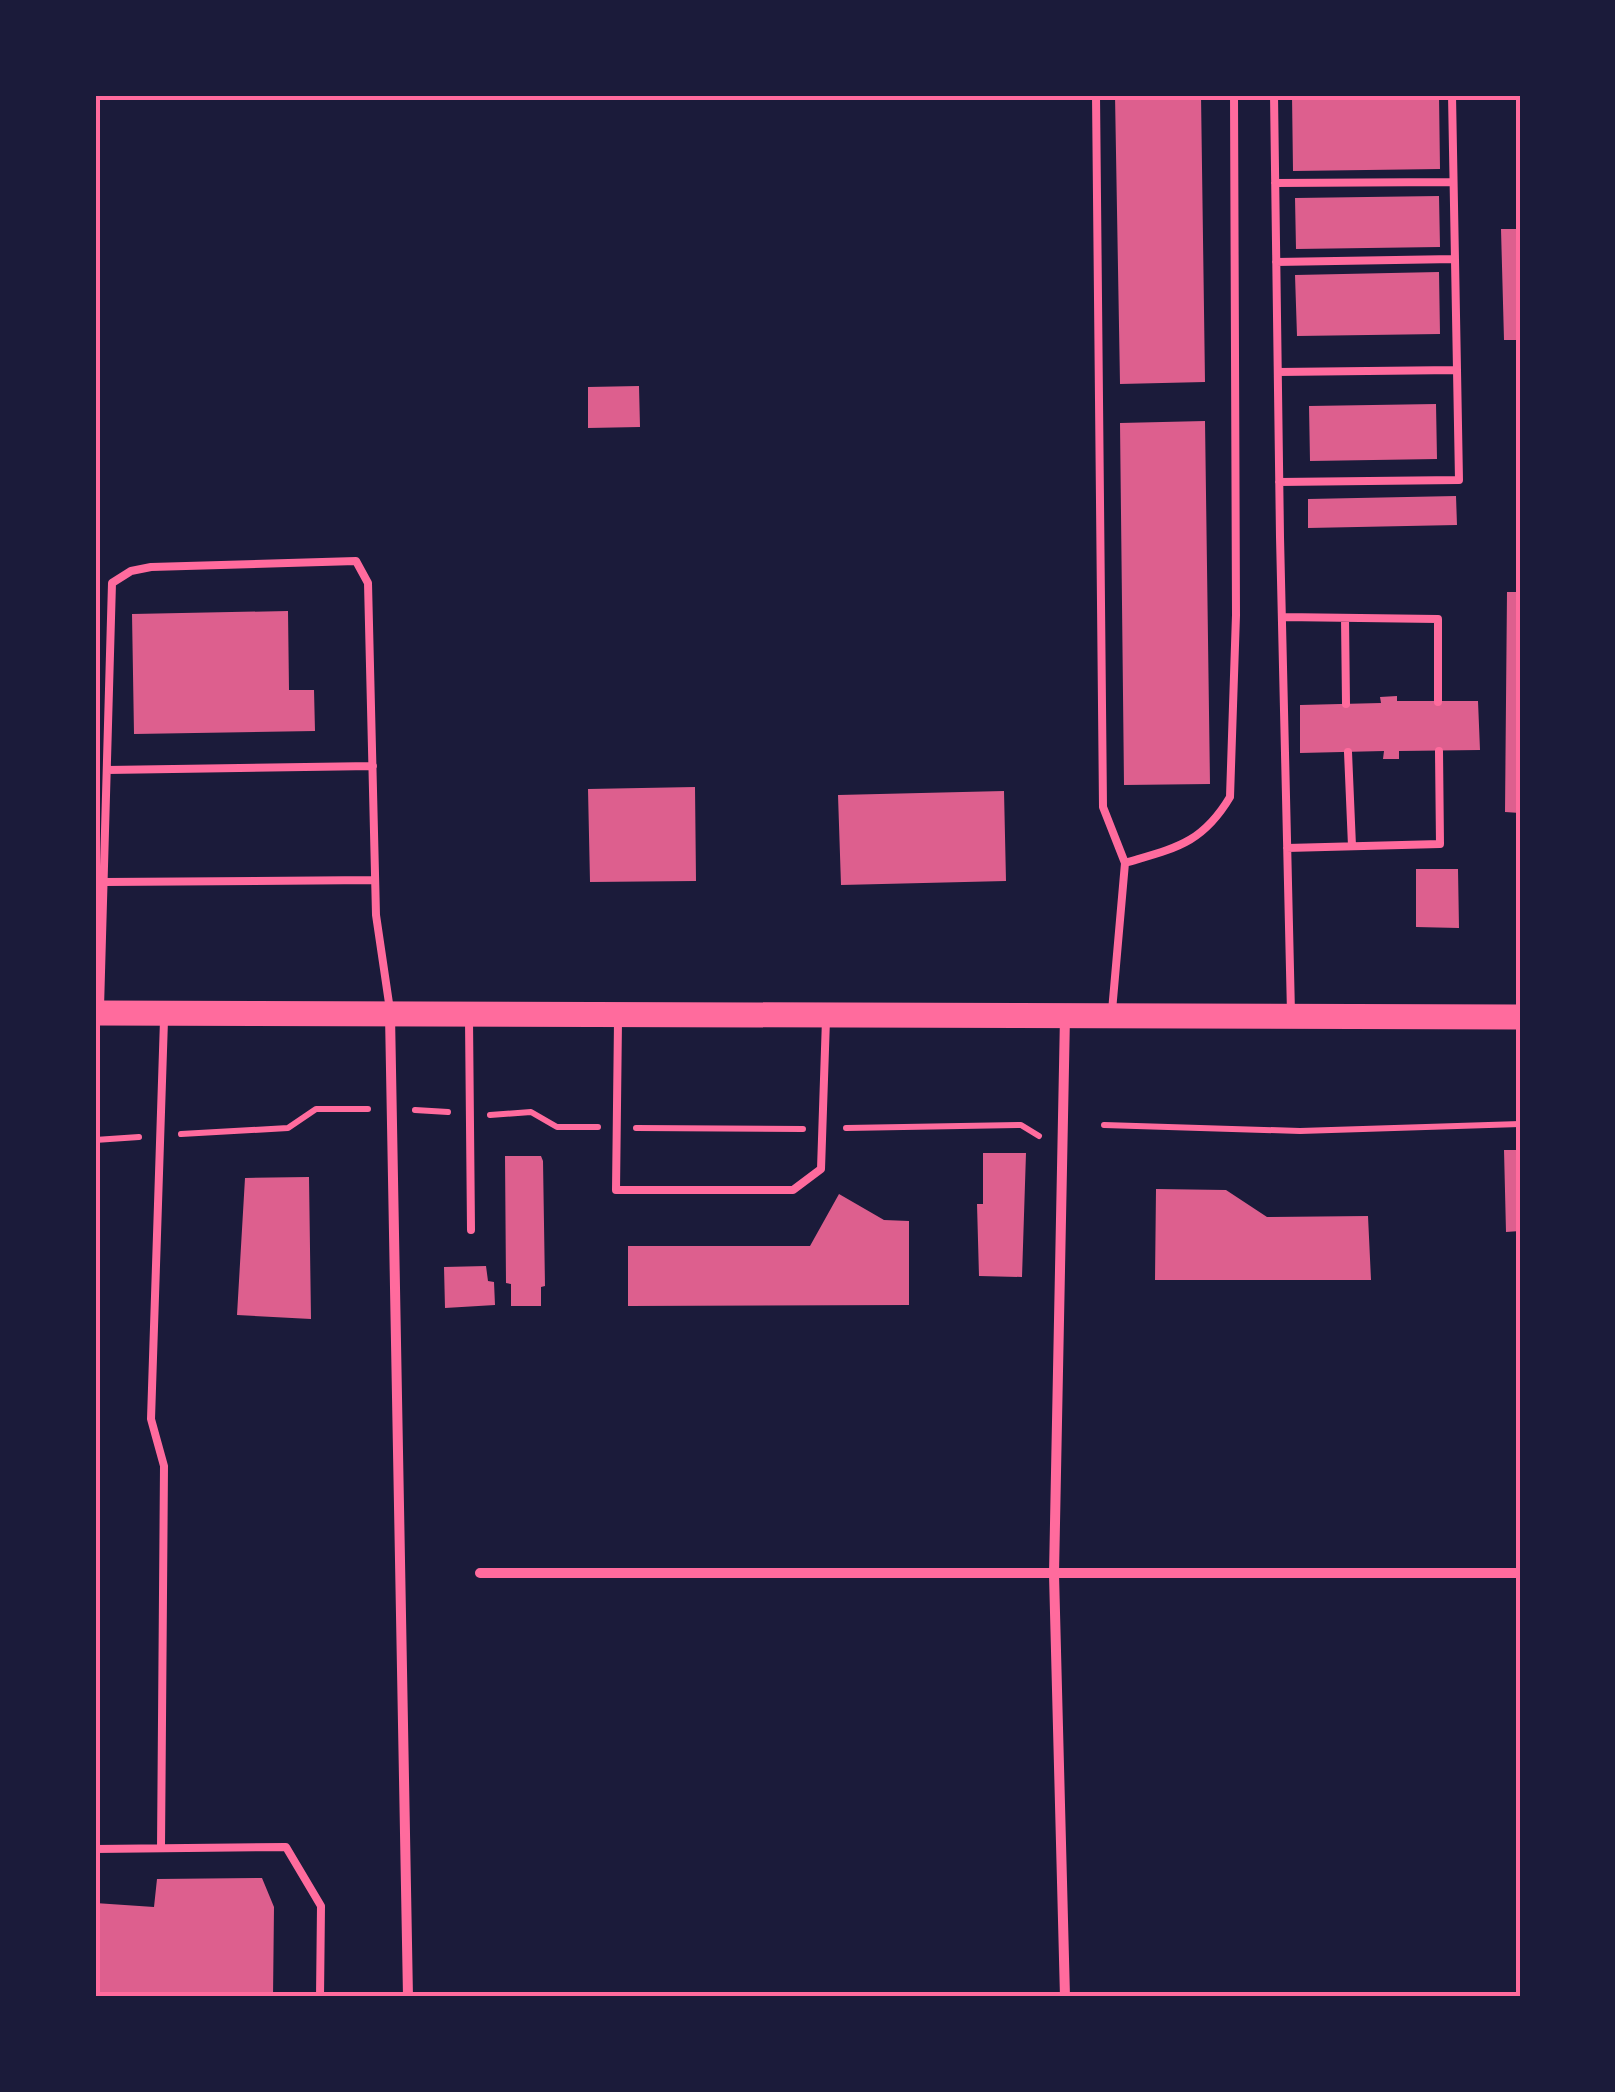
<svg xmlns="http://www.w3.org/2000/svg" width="1615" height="2092" font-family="'Exo 2',sans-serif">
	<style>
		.building { fill: #dd5f8e }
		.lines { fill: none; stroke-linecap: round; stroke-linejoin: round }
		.path { stroke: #ff6b9d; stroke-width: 6 }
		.service { stroke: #ff6b9d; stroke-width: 8 }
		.minor { stroke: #ff6b9d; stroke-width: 10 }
		.primary { stroke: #ff6b9d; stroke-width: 25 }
		.neatline { fill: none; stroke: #ff6b9d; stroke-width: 4 }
	</style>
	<rect width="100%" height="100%" fill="#1b1b3a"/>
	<!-- building -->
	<path class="building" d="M1115 95H1201L1205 382 1120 384Z
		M1292 95H1439L1440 169 1293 171Z
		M1439 196 1440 247 1296 249 1295 198Z
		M1501 229H1520V340H1504Z
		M1439 272 1440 334 1297 336 1295 275Z
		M639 386 640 427 588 428V387Z
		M1436 404 1437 459 1310 461 1309 406Z
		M1205 421 1210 784 1124 785 1120 423Z
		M1456 496 1457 525 1308 528V499Z
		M1507 592H1520V813L1505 812Z
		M288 611 289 690H314L315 731 134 734 132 614Z
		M1397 696V701H1478L1480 750 1399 751V759H1383L1384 751 1300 753V705L1381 703 1380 697Z
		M695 787 696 881 590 882 588 789Z
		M1004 791 1006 881 841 885 838 795Z
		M1416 869H1458L1459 928 1416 927Z
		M1504 1150H1520V1231L1506 1232Z
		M983 1153H1026L1022 1277 979 1276 977 1204H983Z
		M505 1156H541L543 1161 545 1286 541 1287V1306H511V1284L506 1283Z
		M309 1177 311 1319 237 1315 245 1178Z
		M1156 1189 1226 1190 1267 1217 1368 1216 1371 1280H1155Z
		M839 1194 884 1220 909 1221V1305L628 1306V1246H810Z
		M486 1266 488 1281 494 1282 495 1305 445 1308 444 1267Z
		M262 1878 274 1907 273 1997H95V1903L154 1907 157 1879Z"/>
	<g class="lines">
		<!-- path -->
		<path class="path" d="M415 1110 448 1112
			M490 1115 531 1112 557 1127H598
			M1104 1125 1300 1131 1520 1124
			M636 1128 803 1129
			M846 1128 1021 1125 1039 1136
			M181 1134 288 1128 316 1109H368
			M95 1140 139 1137"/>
		<!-- service -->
		<path class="service" d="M1096 95 1103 807 1125 863 1112 1011
			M1274 95 1280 537 1291 1013
			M1275 183 1453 182
			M1276 262 1455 259
			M1278 372 1457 370
			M1279 482 1459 480 1452 95
			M1282 617 1438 619V702
			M1345 618 1346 704
			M1348 752 1352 846
			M107 770 373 766
			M1287 848 1440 844 1439 751
			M1125 863C1175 848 1202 844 1230 797L1236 615 1234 95
			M104 882 375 880
			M100 1008 112 583 131 571 151 567 356 561 368 583 376 915 390 1010
			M469 1020 471 1230
			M618 1021 616 1190H793L821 1169 826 1019
			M161 1848 164 1466 151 1419 164 1020
			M95 1849 286 1847 321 1906 320 1997"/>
		<!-- minor -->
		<path class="minor" d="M390 1015 408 1997
			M480 1573H1520
			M1065 1997 1054 1574 1065 1016"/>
		<!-- primary -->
		<path class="primary" d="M95 1013 1520 1017"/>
	</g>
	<!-- border -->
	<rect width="1615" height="2092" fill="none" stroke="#1b1b3a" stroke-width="195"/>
	<rect x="98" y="98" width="1420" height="1896" class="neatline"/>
</svg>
